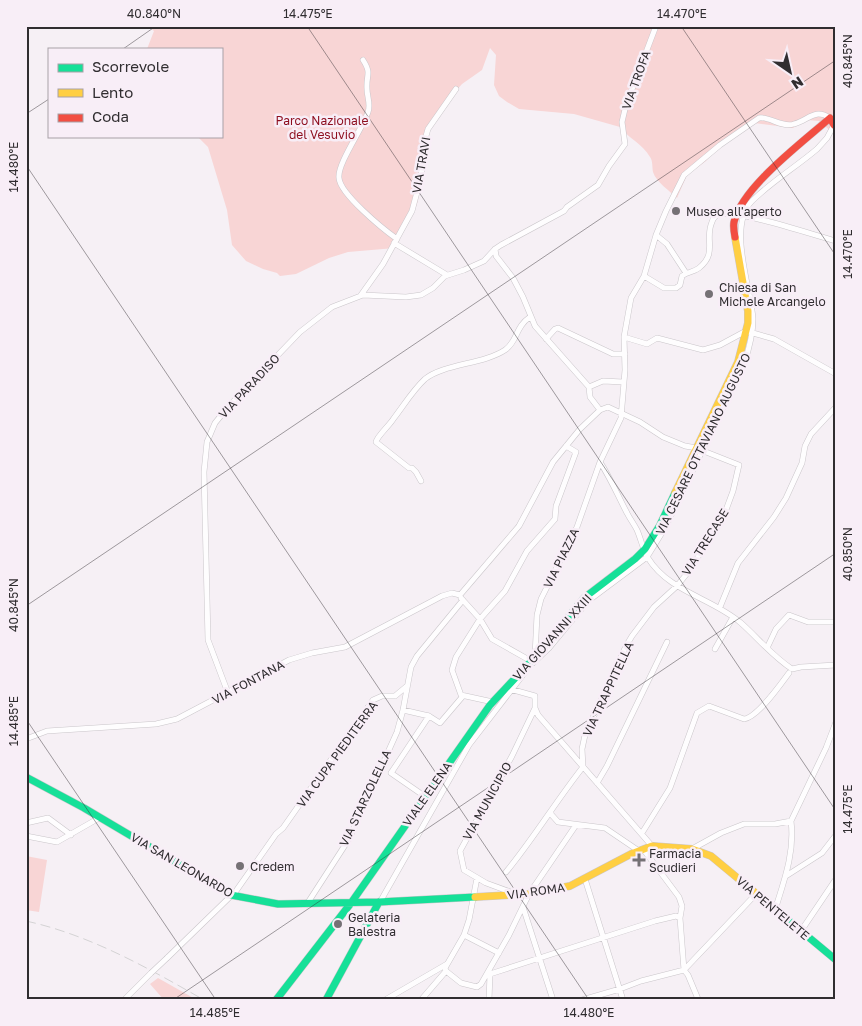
<svg xmlns="http://www.w3.org/2000/svg" width="862" height="1026" font-family="'Golos Text',sans-serif">
	<style>
		.green { fill: #f8d5d5 }
		.lines { fill: none; stroke-linecap: round; stroke-linejoin: round }
		.street-casing { stroke: #cac6ca; stroke-width: 6 }
		.fast-casing { stroke: #cac6ca; stroke-width: 8 }
		.slow-casing { stroke: #cac6ca; stroke-width: 8 }
		.jam-casing { stroke: #cac6ca; stroke-width: 8 }
		.street { stroke: #fefdfe; stroke-width: 5 }
		.fast { stroke: #16e098; stroke-width: 7 }
		.slow { stroke: #ffcf43; stroke-width: 7 }
		.jam { stroke: #f24e42; stroke-width: 7 }
		.rail { stroke: #d4d3d4; stroke-width: 1; stroke-dasharray: 10 5; stroke-linecap: butt }
		.street-bridge-casing { stroke: #cac6ca; stroke-width: 6; stroke-linecap: butt }
		.street-bridge { stroke: #fefdfe; stroke-width: 5 }
		.ticks { fill: none; stroke: #302d30; stroke-width: 1; stroke-opacity: 0.45 }
		.poi-dot { fill: #757175; stroke: #f8eef7; stroke-width: 2 }
		.labels { text-anchor: middle; dominant-baseline: central; stroke-width: 5; stroke-linejoin: round; paint-order: stroke }
		.street-label { font-size: 12px; fill: #302d30; stroke: #f8eef7 }
		.park-label { font-size: 12px; fill: #8d0d1e; stroke: #f8eef7 }
		.poi-label { font-size: 12px; fill: #302d30; stroke: #f8eef7; text-anchor: start }
		.neatline { fill: none; stroke: #302d30; stroke-width: 2 }
		.ticks-label { font-size: 12px; text-anchor: middle; fill: #302d30 }
	</style>
	<rect width="100%" height="100%" fill="#f6f0f5"/>
	<!-- green -->
	<path class="green" d="M50 26H836V129L833 133 819 121 807 120 793 128 754 123 716 149 706 161 687 175 677 198C670 191 656 182 653 172 652 167 653 161 650 157 643 144 628 138 620 127L574 114 519 109 507 102 499 96 494 85 496 55 490 48 482 70 462 84 446 102 426 134 423 170 417 204 395 248 348 252 329 258 296 274 280 276 277 273 263 269 246 261 232 245 227 210 208 147 197 136H221V49H147L154 31 149 27 82 29Z
		M26 856 47 860 39 912 26 910Z
		M158 978 197 1000H164L150 984Z"/>
	<g class="lines">
		<defs>
			<path id="street" d="M363 60C372 74 366 74 367 89 367 97 371 104 368 112 363 128 337 164 339 178 340 194 383 229 397 239
				M830 118C814 108 809 120 794 124 782 128 769 116 759 118L720 145 684 175 666 211 656 235 644 276 631 298 624 337 625 370 621 418 600 462C611 479 618 496 627 513 630 519 634 524 637 530 641 539 643 550 648 558 669 592 712 598 741 623 758 638 772 656 792 669L801 667 836 665
				M656 235 667 244 686 273
				M394 243 447 275
				M495 249 496 256 513 278 523 297 535 326 589 387 590 397 600 410
				M644 276 664 288H676L680 285 682 276C687 272 694 272 699 268 718 253 704 239 712 222 713 218 716 215 720 214 739 210 813 235 836 241
				M361 295 383 264 412 211 421 177 424 143 428 129 456 89
				M624 337 647 344 657 338 703 350 720 345 746 331 774 339 836 374
				M546 339 555 329 558 328 613 354H625
				M589 387 603 381 623 382
				M421 481 416 472 412 468H409L376 442C377 436 390 425 394 418 404 405 413 390 425 379 443 364 484 364 505 350 518 341 515 327 530 317
				M460 595 519 526 553 462 580 429 600 410 608 407 640 422 663 437 685 446 703 449 706 452 739 465 733 491 723 518 689 571 677 586 654 607 632 636 626 646 585 735 582 749 583 767C556 801 534 838 506 872
				M461 598 480 619 492 639 531 661
				M720 607 738 563 774 517 786 498 802 463 805 446 811 434 836 407
				M767 648 776 629 789 615 808 622H836
				M715 649 733 617
				M535 656 537 615 541 599 577 527 600 462
				M533 663 549 648 588 601 647 557 665 528 744 364C749 349 753 335 753 319 751 288 727 226 752 201 772 181 796 167 817 149L827 138 834 125
				M510 689 535 696V708L538 715 652 846
				M228 693 208 640 204 472 207 442 215 423 228 407 300 332 332 307 363 295 406 297 421 295 433 288 445 276 464 270 484 261 495 249 501 245 564 211 567 207 598 185 609 166 625 144 622 122 626 105 656 26
				M493 702 461 695 452 670 456 657 480 619 505 591 527 551 555 519 556 506 576 452 566 446
				M403 710 429 716 391 773 420 793
				M429 716 440 723 463 696
				M26 739 47 731 156 724 177 719 289 660 312 653 345 647 442 596 452 593 460 595
				M597 783 607 766 667 642
				M550 813 558 822 605 828 639 851
				M26 823 48 818 71 835
				M642 833 670 788 697 713 709 706 744 719C758 717 780 685 789 673
				M26 836 57 842 99 818
				M643 849 679 897 682 906 680 918 684 970 688 975 698 999 700 1000
				M692 849 721 833 744 824H775L791 821 826 748 836 722
				M786 876 822 853 836 835
				M477 878 469 920 464 935 445 968 446 971 461 983 477 987 481 984 509 935 529 894 576 825
				M585 879 623 1000
				M516 894 486 883 464 870 460 851 512 756 535 708
				M380 902 469 745 526 671
				M307 904 349 839 397 732 403 710 411 667 417 656 463 600
				M523 907 553 1000
				M775 910C784 881 795 852 791 821
				M801 931 836 879
				M464 935 499 953
				M167 958 236 891 276 834 283 828 373 700 382 696H395L407 686
				M490 974 655 921 676 916 680 918
				M124 1000 151 973
				M385 1000 447 964
				M421 1000 446 971
				M489 1000 490 974
				M582 1000 620 989 641 981 684 970 756 894"/>
			<path id="fast" d="M26 777 84 808 231 895 278 904 379 902 475 897
				M758 895 836 960
				M276 1000 351 903 490 705 535 657 584 598 635 559 645 549 660 525 675 493
				M326 1000 379 902"/>
			<path id="slow" d="M675 493 738 362 748 323V311L735 237
				M475 897 529 894 570 886 631 854 652 846 692 849 711 856 758 895"/>
			<path id="jam" d="M735 237C734 232 733 227 734 222 742 187 803 142 830 118L834 125 836 123"/>
		</defs>
		<!-- street casing -->
		<use href="#street" class="street-casing"/>
		<!-- fast casing -->
		<use href="#fast" class="fast-casing"/>
		<!-- slow casing -->
		<use href="#slow" class="slow-casing"/>
		<!-- jam casing -->
		<use href="#jam" class="jam-casing"/>
		<!-- street -->
		<use href="#street" class="street"/>
		<!-- fast -->
		<use href="#fast" class="fast"/>
		<!-- slow -->
		<use href="#slow" class="slow"/>
		<!-- jam -->
		<use href="#jam" class="jam"/>
		<!-- rail -->
		<path class="rail" d="M26 921C90 935 148 968 204 1000"/>
		<defs>
			<path id="street-bridge" d="M151 973 167 958"/>
		</defs>
		<!-- street-bridge casing -->
		<use href="#street-bridge" class="street-bridge-casing"/>
		<!-- street-bridge -->
		<use href="#street-bridge" class="street-bridge"/>
	</g>
	<!-- ticks -->
	<path class="ticks" d="M307 26 836 811M681 26 836 256M123 49 156 26M26 114 49 99M26 165 589 1000M26 606 836 60M26 719 216 1000M173 1000 836 553"/>
	<!-- markers -->
	<g class="poi-dot">
		<circle cx="676" cy="211" r="5"/>
		<circle cx="709" cy="294" r="5"/>
		<path d="M636.5 852.5h5v5h5v5h-5v5h-5v-5h-5v-5h5z"/>
		<circle cx="240" cy="866" r="5"/>
		<circle cx="338" cy="924" r="5"/>
	</g>
	<g class="labels">
		<!-- street labels -->
		<g class="street-label">
			<text transform="translate(636 80) rotate(-70)">VIA TROFA</text>
			<text transform="translate(421 165) rotate(-80)">VIA TRAVI</text>
			<text transform="translate(249 386) rotate(-47)">VIA PARADISO</text>
			<text transform="translate(703 444) rotate(-64)">VIA CESARE OTTAVIANO AUGUSTO</text>
			<text transform="translate(705 542) rotate(-58)">VIA TRECASE</text>
			<text transform="translate(561 558) rotate(-64)">VIA PIAZZA</text>
			<text transform="translate(552 637) rotate(-48)">VIA GIOVANNI XXIII</text>
			<text transform="translate(248 682) rotate(-28)">VIA FONTANA</text>
			<text transform="translate(608 689) rotate(-65)">VIA TRAPPITELLA</text>
			<text transform="translate(337 754) rotate(-54)">VIA CUPA PIEDITERRA</text>
			<text transform="translate(427 794) rotate(-55)">VIALE ELENA</text>
			<text transform="translate(365 798) rotate(-65)">VIA STARZOLELLA</text>
			<text transform="translate(487 801) rotate(-61)">VIA MUNICIPIO</text>
			<text transform="translate(182 865) rotate(30)">VIA SAN LEONARDO</text>
			<text transform="translate(536 891) rotate(-8)">VIA ROMA</text>
			<text transform="translate(773 908) rotate(40)">VIA PENTELETE</text>
		</g>
		<!-- park labels -->
		<g class="park-label">
			<text x="322" y="120">Parco Nazionale<tspan x="322" dy="14">del Vesuvio</tspan></text>
		</g>
		<!-- poi labels -->
		<g class="poi-label">
			<text x="686" y="211">Museo all'aperto</text>
			<text x="719" y="287">Chiesa di San<tspan x="719" dy="14">Michele Arcangelo</tspan></text>
			<text x="649" y="853">Farmacia<tspan x="649" dy="14">Scudieri</tspan></text>
			<text x="250" y="866">Credem</text>
			<text x="348" y="917">Gelateria<tspan x="348" dy="14">Balestra</tspan></text>
		</g>
	</g>
	<!-- border -->
	<rect width="862" height="1026" fill="none" stroke="#f8eef7" stroke-width="55"/>
	<!-- legend -->
	<rect x="48" y="48" width="175" height="90" fill="#f8eef7" stroke="#a8a1a7"/>
	<rect x="58" y="64" width="25" height="8" fill="#16e098" stroke="#a8a1a7"/>
	<text x="92" y="72" font-size="15" fill="#302d30">Scorrevole</text>
	<rect x="58" y="89" width="25" height="8" fill="#ffcf43" stroke="#a8a1a7"/>
	<text x="92" y="98" font-size="15" fill="#302d30">Lento</text>
	<rect x="58" y="114" width="25" height="8" fill="#f24e42" stroke="#a8a1a7"/>
	<text x="92" y="122" font-size="15" fill="#302d30">Coda</text>
	<!-- north arrow -->
	<g transform="translate(790 72) rotate(146)" stroke="#f8eef7" stroke-width="4" paint-order="stroke">
	<path d="M0-4L9 19L0 12L-9 19Z" fill="#302d30"/>
	<text y="-8" font-size="14" font-weight="bold" text-anchor="middle" fill="#302d30">N</text>
	</g>
	<rect x="28" y="28" width="806" height="970" class="neatline"/>
	<g class="ticks-label">
		<text x="154" y="18">40.840°N</text>
		<text x="308" y="18">14.475°E</text>
		<text x="682" y="18">14.470°E</text>
		<text transform="translate(848 61) rotate(-90)" y="4">40.845°N</text>
		<text transform="translate(14 167) rotate(-90)" y="4">14.480°E</text>
		<text transform="translate(848 254) rotate(-90)" y="4">14.470°E</text>
		<text transform="translate(848 554) rotate(-90)" y="4">40.850°N</text>
		<text transform="translate(14 605) rotate(-90)" y="4">40.845°N</text>
		<text transform="translate(14 721) rotate(-90)" y="4">14.485°E</text>
		<text transform="translate(848 809) rotate(-90)" y="4">14.475°E</text>
		<text x="215" y="1017">14.485°E</text>
		<text x="589" y="1017">14.480°E</text>
	</g>
</svg>
